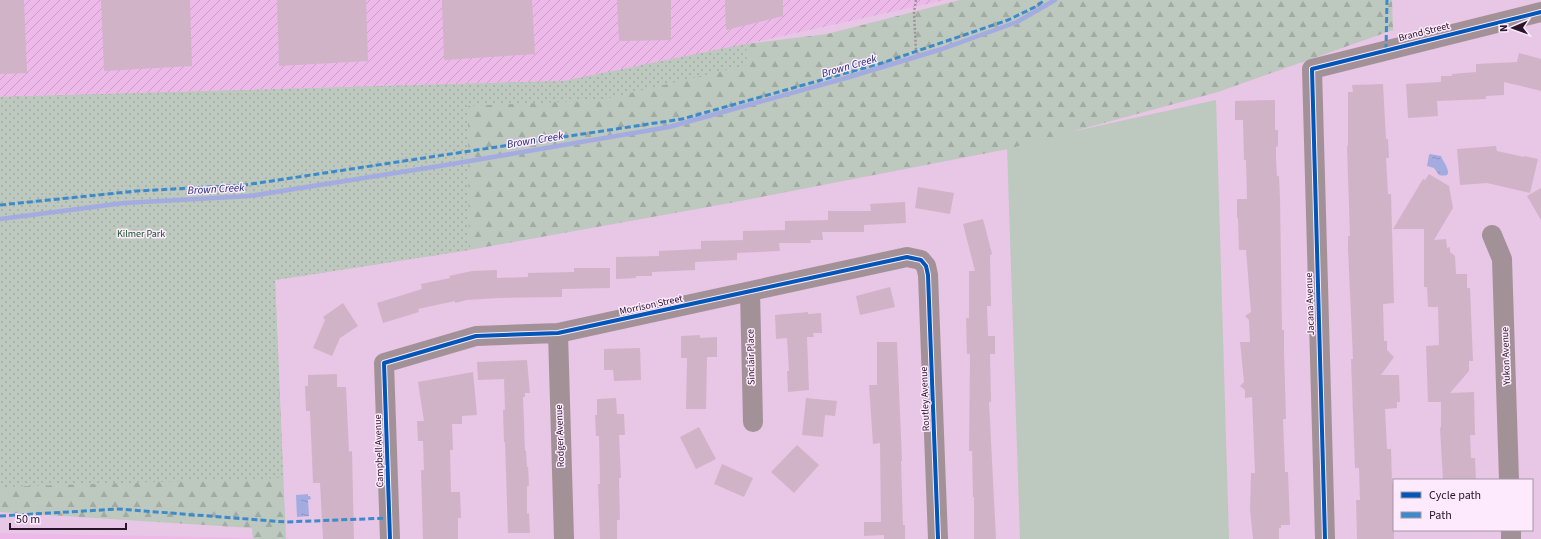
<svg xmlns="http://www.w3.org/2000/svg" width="1541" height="539" font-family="'Source Sans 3',sans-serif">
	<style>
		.built { fill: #ecb9e9 }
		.industrial { fill: url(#industrial-furrows) }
		.grass { fill: #bdc8be }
		.forest { fill: url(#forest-firs) }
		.park { fill: url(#park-dots) }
		.water { fill: url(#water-ripples) }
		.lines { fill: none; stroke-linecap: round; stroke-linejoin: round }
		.stream { stroke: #a3abe1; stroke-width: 4.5 }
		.building { fill: #d1b3c8 }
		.path { stroke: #a2909b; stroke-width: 2.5; stroke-dasharray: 2 2; stroke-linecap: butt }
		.minor { stroke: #a39198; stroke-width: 20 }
		.quiet { stroke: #3b8bcc; stroke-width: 3; stroke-dasharray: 6 3; stroke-linecap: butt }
		.cycleway-casing { stroke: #fdeafc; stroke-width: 6 }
		.cycleway { stroke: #0057b8; stroke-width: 4 }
		.labels { text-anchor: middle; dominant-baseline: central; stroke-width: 3; stroke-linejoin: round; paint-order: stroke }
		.street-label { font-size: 10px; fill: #291429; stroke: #fdeafc }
		.park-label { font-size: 10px; fill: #0f5322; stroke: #fdeafc }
		.water-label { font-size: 11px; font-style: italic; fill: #1b2d77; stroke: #fdeafc }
	</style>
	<defs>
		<pattern id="industrial-furrows" width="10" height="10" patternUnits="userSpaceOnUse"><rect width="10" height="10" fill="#ecb9e9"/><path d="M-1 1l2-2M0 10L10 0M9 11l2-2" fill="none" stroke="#ca9ec8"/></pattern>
		<pattern id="forest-firs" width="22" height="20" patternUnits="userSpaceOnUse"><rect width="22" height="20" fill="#bdc8be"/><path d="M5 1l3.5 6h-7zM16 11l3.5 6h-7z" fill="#a2aba3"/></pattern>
		<pattern id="park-dots" width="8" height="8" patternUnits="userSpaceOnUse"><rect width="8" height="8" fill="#bdc8be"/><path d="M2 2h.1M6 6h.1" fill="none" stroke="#a2aba3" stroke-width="1.8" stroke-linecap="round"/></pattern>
		<pattern id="water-ripples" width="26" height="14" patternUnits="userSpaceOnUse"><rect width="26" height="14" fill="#a3abe1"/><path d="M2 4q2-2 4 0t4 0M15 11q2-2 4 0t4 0" fill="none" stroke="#8c92c1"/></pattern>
	</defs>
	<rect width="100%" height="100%" fill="#e8c6e5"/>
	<!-- built -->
	<path class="built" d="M0 533 255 538V539H0Z"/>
	<!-- industrial -->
	<path class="industrial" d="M0 0H945L746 44 564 81 0 97Z"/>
	<!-- grass -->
	<path class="grass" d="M1216 100 1229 539H1020L1007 146Z"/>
	<!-- forest -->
	<path class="forest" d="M960 0H1392L1393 30 1218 92 1008 149 730 203 469 250 275 280 286 539H253L252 528 0 512V97L564 81 746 44 827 34Z"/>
	<!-- park -->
	<path class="park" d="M746 44 747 65 601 100 468 106 469 250 275 280 283 478 0 487V97L564 81Z"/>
	<!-- water -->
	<path class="water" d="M1430 154 1441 156C1443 162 1457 179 1439 175L1434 168 1427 166 1429 155Z
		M308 494V496H310L311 499 308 500 309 516 297 517 296 495Z"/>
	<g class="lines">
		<!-- stream -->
		<path class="stream" d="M0 219 124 203 250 196 452 164 669 127 846 78 942 49 1017 22 1055 0"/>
	</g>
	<!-- building -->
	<path class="building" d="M0 0H24L27 73 0 74Z
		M101 0H190L192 66 104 71Z
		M277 0H366L368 61 279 66Z
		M442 0H532L535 54 444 60Z
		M617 0H671V40L619 41Z
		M725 0H783V16L726 30Z
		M1519 53 1541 59V91L1504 82V95L1486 96V99L1437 101 1438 116 1408 118 1406 84 1441 82V76H1452V74L1476 72V64L1517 62Z
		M1383 84 1386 139H1388L1389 158H1386L1388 194H1391L1394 303 1383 304 1384 341H1387V350L1394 357 1381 375H1399L1400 402H1397V408L1385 409 1387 449H1391L1392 483H1394V539H1357L1356 500H1360L1359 468H1355L1351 359H1353L1348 249V236H1350L1347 146H1348V92H1353L1352 85Z
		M1275 100V130H1278V146L1276 147V159L1277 176H1279L1280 198 1282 330H1284V352L1286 419H1283L1285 472H1288L1290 525H1281V528H1279V539H1253L1250 509 1251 473H1255L1252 397 1245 398V390L1240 386 1244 382 1240 342H1250L1249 320 1245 316 1251 312 1246 250H1239L1238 218H1237V199H1247L1246 160H1244L1243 120H1235V101Z
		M1496 146 1497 151 1524 157V156L1538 159 1530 193 1487 183 1460 185 1457 149Z
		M1429 174 1449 186 1453 208 1434 240 1446 239 1447 248 1450 247V252L1455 256 1456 274H1467V288H1470L1473 361H1469V371L1450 393 1474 392 1475 435H1470L1471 458H1475L1476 480H1443L1440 428 1441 427V402H1428L1426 346 1439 345 1438 307H1428L1427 287H1424V229H1393L1423 179 1425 180Z
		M918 187 954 193 950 214 915 208Z
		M1541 188V220L1527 196Z
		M905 202 906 223 864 225V232H822L823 240H810L811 243H779L780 251 737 253V260L695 262V270L652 272V276H636V278L616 279V257L659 256V251L701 249V241L743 240V231L785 230V221L828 220V211H871L870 204Z
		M983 219 992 254 990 255 991 306H987L988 336H995V354H990L991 402H989L996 539H974V497H973L972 451H969L970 354H967L966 318H969V271H975L963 224Z
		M574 268H610V288L562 289V297L497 298 467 300 455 303V301L418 309 419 312 383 323 377 303 422 289 421 284 450 278 449 276 472 271 497 270V278L528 277V273L574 272Z
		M890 287 895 307 860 315 856 296Z
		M343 303 358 326 340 338 332 356 313 348 325 320 323 317Z
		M808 312V314L821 313 822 333H813L814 337H807L809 390 788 392 787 371H789L787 338 776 339 775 315Z
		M700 335V338L717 337V357H707L706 409H686L687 358H681V336Z
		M877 342H897L902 461H901L903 525H905V539H884V535L864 536V522H881L880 443 873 444 869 385H877Z
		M640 348 641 380 614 381 613 370H604V349Z
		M527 360 530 393H525V397H523L525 451H526L527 467H528L529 486H527V514L529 513 530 533H508L505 442H504L503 410H505L504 379 478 380 477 362Z
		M473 372 477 415 462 416V424H452L453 450H450L451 492H460L461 518H458V539H423L421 470H424L423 441H418L417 421H424L418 382Z
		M337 374V387H346L349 452 352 451 354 539H323L320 483H313L310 411H306L305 386H308V375Z
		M616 398 617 414H624L625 435H619L621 478H619L620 520H617V539H600L598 484H600L599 436H596L595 415H597V399Z
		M806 398 837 401 835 416 825 415 823 437 802 435Z
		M699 427 716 459 696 469 680 437Z
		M797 445 819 465 794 493 771 472Z
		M722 464 753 478 744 497 714 484Z"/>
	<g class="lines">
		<!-- path -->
		<path class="path" d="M916 0 914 12 916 51"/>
		<!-- minor -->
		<path class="minor" d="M1492 235 1502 259 1509 480
			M750 292 753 422
			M558 333 564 539
			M1511 530V539
			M390 539 384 363 476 336 558 333 907 257 921 260 926 266 928 275 938 539
			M1325 539 1312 69 1541 12"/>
		<!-- quiet -->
		<path class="quiet" d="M1386 50 1387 0
			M0 205 137 191 245 185 682 119 882 63 1008 20 1035 7 1045 0
			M0 516 118 509 286 522 389 518"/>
		<defs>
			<path id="cycleway" d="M390 539 384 363 476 336 558 333 907 257 921 260 926 266 928 275 938 539
				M1325 539 1312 69 1541 12"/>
		</defs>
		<!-- cycleway casing -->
		<use href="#cycleway" class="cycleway-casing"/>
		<!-- cycleway -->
		<use href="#cycleway" class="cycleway"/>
	</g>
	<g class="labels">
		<!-- street labels -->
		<g class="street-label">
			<text transform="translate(1424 32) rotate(-14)">Brand Street</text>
			<text transform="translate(1310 304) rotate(-92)">Jacana Avenue</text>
			<text transform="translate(651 305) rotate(-12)">Morrison Street</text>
			<text transform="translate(1506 356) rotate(-92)">Yukon Avenue</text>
			<text transform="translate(751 357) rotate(-91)">Sinclair Place</text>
			<text transform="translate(925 399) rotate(-92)">Routley Avenue</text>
			<text transform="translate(560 436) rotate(-92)">Rodger Avenue</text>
			<text transform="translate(379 451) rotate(-92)">Campbell Avenue</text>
		</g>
		<!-- park labels -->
		<g class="park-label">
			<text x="141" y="234">Kilmer Park</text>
		</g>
		<!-- water labels -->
		<g class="water-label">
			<text transform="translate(849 66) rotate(-16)">Brown Creek</text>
			<text transform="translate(535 140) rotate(-9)">Brown Creek</text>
			<text transform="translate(216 189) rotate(-3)">Brown Creek</text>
		</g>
	</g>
	<!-- legend -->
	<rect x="1393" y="479" width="140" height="52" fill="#fdeafc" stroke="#a894a8"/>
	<rect x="1401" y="492" width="20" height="6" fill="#0057b8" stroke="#a894a8"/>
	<text x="1429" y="499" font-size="12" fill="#291429">Cycle path</text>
	<rect x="1401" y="512" width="20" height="6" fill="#3b8bcc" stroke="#a894a8"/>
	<text x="1429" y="519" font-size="12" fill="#291429">Path</text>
	<!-- north arrow -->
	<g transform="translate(1513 28) rotate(268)" stroke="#fdeafc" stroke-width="3" paint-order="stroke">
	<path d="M0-3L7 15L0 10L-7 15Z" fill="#291429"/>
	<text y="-6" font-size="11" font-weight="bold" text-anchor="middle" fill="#291429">N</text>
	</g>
	<!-- scale -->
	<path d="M10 523v6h116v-6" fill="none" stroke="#291429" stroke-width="2"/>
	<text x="16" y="523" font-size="12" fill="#291429" stroke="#fdeafc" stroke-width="3" paint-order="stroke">50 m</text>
</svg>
